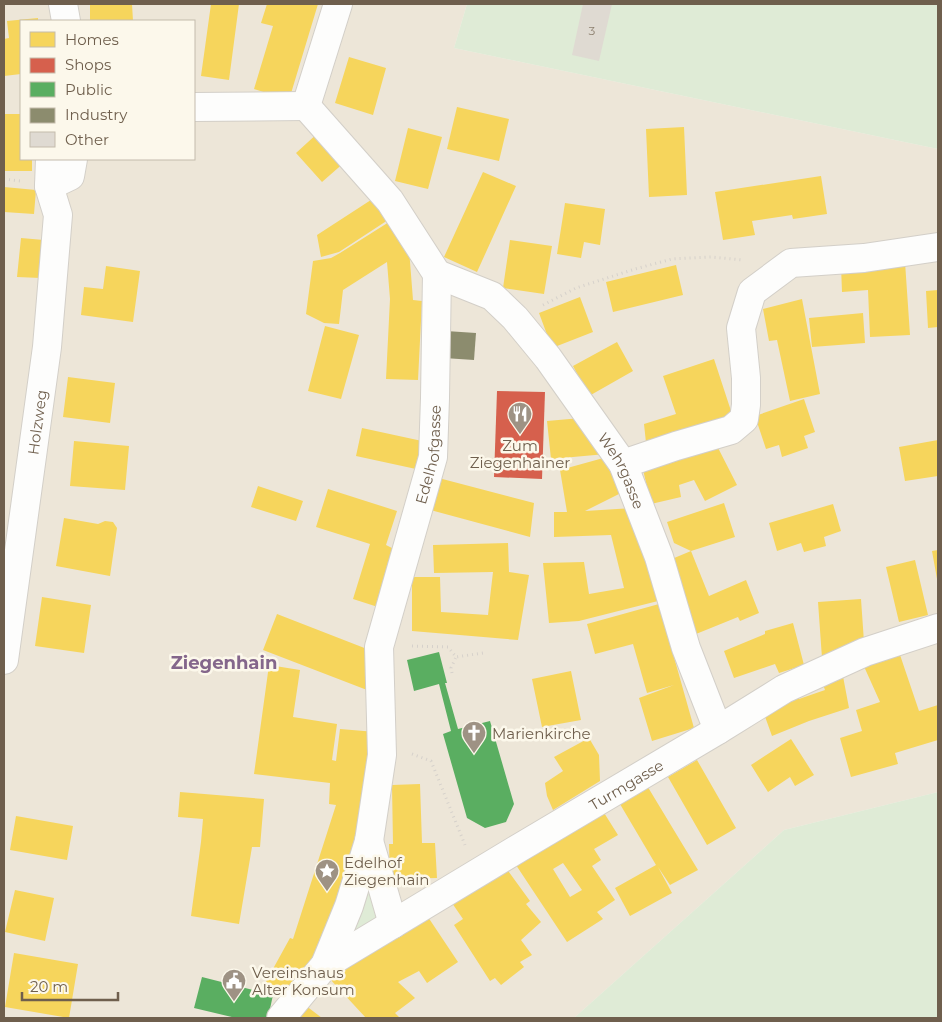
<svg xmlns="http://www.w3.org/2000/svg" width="942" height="1022" font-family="Montserrat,sans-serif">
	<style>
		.residential { fill: #ede6d8; fill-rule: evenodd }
		.green { fill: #dfebd6 }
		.homes { fill: #f6d55c; fill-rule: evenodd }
		.shops { fill: #d6604d }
		.public { fill: #5aae61 }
		.industry { fill: #8c8c6e }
		.building { fill: #dfdad2 }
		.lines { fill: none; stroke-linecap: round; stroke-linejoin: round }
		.minor-casing { stroke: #d3cfc8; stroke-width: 30 }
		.path { stroke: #d6d1cb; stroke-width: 3; stroke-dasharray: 1 4; stroke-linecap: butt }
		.minor { stroke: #fdfdfc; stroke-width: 28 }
		.labels { text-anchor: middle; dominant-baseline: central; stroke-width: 5; stroke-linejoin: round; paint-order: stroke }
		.number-label { font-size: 12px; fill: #8d8070 }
		.street-label { font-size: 15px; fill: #6f5f4d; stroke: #fcf8eb }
		.poi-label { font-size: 15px; fill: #6f5f4d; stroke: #fcf8eb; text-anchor: start }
		.quarter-label { font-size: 18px; font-weight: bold; fill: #84668b; stroke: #fcf8eb }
	</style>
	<rect width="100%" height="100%" fill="#f4f2ea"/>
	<!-- residential -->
	<path class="residential" d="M4 4H467L454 48 938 149V792L784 830 574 1018H4ZM21 21H194V159H21Z"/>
	<!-- green -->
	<path class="green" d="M467 4H938V149L454 48Z
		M938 792V1018H574L784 830Z
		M366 884H373L380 920 346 937Z"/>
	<!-- homes -->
	<path class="homes" d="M90 4H132L133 21H90Z
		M211 4H239L229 80 201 76Z
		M267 4H318L289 100 254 89 273 26 261 23Z
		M38 18V21H21V74L4 76V39L9 38 7 21Z
		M349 57 386 68 373 115 335 103Z
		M457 107 509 119 499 161 447 149Z
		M4 114H21V159H32V171H4Z
		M684 127 687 195 649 197 646 129Z
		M408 128 442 137 428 189 395 181Z
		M319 132 346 161 322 182 296 153Z
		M483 172 516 186 477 272 444 257Z
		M821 176 827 214 793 219 792 215 752 221 755 235 723 240 715 192Z
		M4 187 36 190 34 214 4 212Z
		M374 198 388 220 339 252 321 257 317 235Z
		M565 203 605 209 600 245 584 242 581 258 557 254Z
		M389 222 409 249 413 300 422 301 418 380 386 379 390 299 387 262 343 290 339 324 324 323 306 314 313 261 331 258 340 253Z
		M21 238 44 240 41 278 17 277Z
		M510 240 552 246 544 294 503 288Z
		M905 262 910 335 870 337 868 290 842 292 841 266Z
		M676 265 683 295 613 312 606 282Z
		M106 266 140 271 133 322 81 315 84 287 103 289Z
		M938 290V327L928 328 926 291Z
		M580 297 593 332 552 348 539 313Z
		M802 299 820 394 790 401 777 340 769 341 763 309Z
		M863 313 865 343 812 347 809 318Z
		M325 326 359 335 341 399 308 391Z
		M617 342 633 371 589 396 573 366Z
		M714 359 733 417 647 452 644 424 676 414 663 376Z
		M68 377 115 383 110 423 63 417Z
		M804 399 815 432 804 436 808 448 782 457 779 445 766 449 755 416Z
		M581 418 606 454 551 459 547 421Z
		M362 428 422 441 416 469 356 456Z
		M714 440 737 485 705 501 694 480 679 485 681 497 651 504 641 461Z
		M938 440V476L905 481 899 447Z
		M74 441 129 446 125 490 70 486Z
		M607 457 623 492 585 511 633 508 658 601 579 621 549 623 543 563 584 562 589 594 624 588 611 535 554 537V512H567L560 470Z
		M431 476 534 503 530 537 423 508Z
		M258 486 303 501 296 521 251 507Z
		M328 489 397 511 386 545 398 551 381 608 353 599 370 544 316 527Z
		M724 503 735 537 691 551 674 543 667 522Z
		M833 504 841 531 824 537 826 546 804 552 801 543 777 551 769 523Z
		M64 518 98 524 105 521 113 522 117 528 110 576 56 566Z
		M508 543 509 572 529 575 518 640 412 631V577H440L441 612 488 615 493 572 434 573 433 545Z
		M938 550V579H937L932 551Z
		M691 551 709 596 746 580 759 613 740 621 738 617 696 634 667 561Z
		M915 560 928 615 899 622 886 567Z
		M42 597 91 605 84 653 35 646Z
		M861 599 864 642 822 658 818 602Z
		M659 604 694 728 652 741 639 698 674 685 647 693 633 644 595 654 587 624Z
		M277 614 367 649V690L263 650Z
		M793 623 804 665 779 673 775 664 734 678 724 651 765 634V631Z
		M898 649 919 711 938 705V740L895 753 898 764 851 777 840 738 862 731 856 710 880 702 862 662Z
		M269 665 300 670 293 717 337 724 332 760 336 761 340 729 376 732 368 807 335 918 290 1001 263 987 290 938 293 939 336 805 329 804 330 783 254 774Z
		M571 671 581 720 542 727 532 679Z
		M842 671 849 708 809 721 772 736 763 711 798 696 799 699 825 690 821 679Z
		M589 738 599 755 600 781 553 810 547 796 545 783 563 771 554 757Z
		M791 739 814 775 795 786 790 777 768 792 751 765Z
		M697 760 736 828 707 845 668 777Z
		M420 784 422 843H435L437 878 390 879 389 844H393L392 785Z
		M646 784 698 870 670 885 658 867 672 893 630 916 615 888 656 865 617 799Z
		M180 792 264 799 260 847H252L239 924 191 916 201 842 203 819 178 817Z
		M601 808 618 835 594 849 601 860 592 866 615 900 597 912 603 919 567 942 514 862ZM563 863 582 890 570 897 553 869Z
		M16 816 73 826 67 860 10 850Z
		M506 868 530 901 526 904 541 922 521 940 532 955 520 962 524 967 501 985 495 978 490 981 454 925 463 919 452 903Z
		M15 890 54 898 45 941 5 932Z
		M428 917 458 962 427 983 419 971 398 982 415 998 395 1013 400 1018H366L329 978Z
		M14 953 78 964 69 1018 5 1007Z
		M301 1002 322 1018H289Z"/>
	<!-- shops -->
	<path class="shops" d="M497 391 545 392 542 479 494 477Z"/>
	<!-- public -->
	<path class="public" d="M439 652 447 683H445L458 729 490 721 514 804 506 822 485 828 467 818 443 734 451 731 439 684 414 691 407 660Z
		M202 977 273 995 268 1018H236L194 1008Z"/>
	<!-- industry -->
	<path class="industry" d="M446 331 476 333 474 360 444 358Z"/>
	<!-- building -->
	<path class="building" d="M583 4H612L599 61 572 55Z"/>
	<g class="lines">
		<defs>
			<g id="minor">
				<path d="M63 4 66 21"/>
				<path d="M306 106 338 4"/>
				<path d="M194 107 306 106"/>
				<path d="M49 186 70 176 73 159"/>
				<path id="s1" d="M437 274 492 296 515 318 548 358 623 464 659 557 686 648 718 730"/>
				<path d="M623 464 676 446 731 430 744 419 746 405V378L741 328 752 292 791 263 864 258 938 247"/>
				<path id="s2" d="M4 660 47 347 58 215 49 186 50 159"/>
				<path d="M369 841 393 924"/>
				<path id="s3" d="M325 965 519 848 718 730 784 689 865 652 938 628"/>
				<path id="s4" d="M281 1018 325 965 349 906 369 841 382 755 379 647 433 457 435 398 437 274 390 201 306 106"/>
			</g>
		</defs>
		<!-- minor casing -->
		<use href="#minor" class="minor-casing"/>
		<!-- path -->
		<path class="path" d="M4 179 20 181
			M543 305 576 288 635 269 672 259 711 257 743 260
			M412 646 448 647 456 657 483 653
			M452 673 451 668 456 657
			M412 754 431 761 465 845"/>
		<!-- minor -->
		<use href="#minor" class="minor"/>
	</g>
	<!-- icons -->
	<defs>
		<symbol id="restaurant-pin" viewBox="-11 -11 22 30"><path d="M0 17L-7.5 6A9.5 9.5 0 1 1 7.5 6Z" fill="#9e9284" stroke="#fcf8eb"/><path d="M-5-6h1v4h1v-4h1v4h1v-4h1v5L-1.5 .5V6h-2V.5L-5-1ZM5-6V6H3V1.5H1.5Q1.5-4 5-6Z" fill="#fff"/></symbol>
		<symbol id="church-pin" viewBox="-11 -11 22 30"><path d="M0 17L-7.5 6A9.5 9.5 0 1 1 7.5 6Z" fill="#9e9284" stroke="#fcf8eb"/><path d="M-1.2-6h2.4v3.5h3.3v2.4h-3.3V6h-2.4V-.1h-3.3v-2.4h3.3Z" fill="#fff"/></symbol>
		<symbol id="sight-pin" viewBox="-11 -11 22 30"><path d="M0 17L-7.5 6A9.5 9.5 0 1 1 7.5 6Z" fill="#9e9284" stroke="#fcf8eb"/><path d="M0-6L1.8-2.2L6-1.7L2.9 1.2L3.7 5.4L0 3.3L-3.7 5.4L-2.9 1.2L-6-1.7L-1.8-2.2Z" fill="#fff"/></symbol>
		<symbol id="civic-pin" viewBox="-11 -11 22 30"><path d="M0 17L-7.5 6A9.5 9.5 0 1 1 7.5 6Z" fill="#9e9284" stroke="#fcf8eb"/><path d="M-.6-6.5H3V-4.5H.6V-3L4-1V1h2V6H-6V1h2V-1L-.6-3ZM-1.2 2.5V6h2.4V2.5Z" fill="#fff"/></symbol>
	</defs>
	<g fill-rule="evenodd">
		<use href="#restaurant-pin" x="506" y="400" width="28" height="38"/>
		<use href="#church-pin" x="460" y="719" width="28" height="38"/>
		<use href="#sight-pin" x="313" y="857" width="28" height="38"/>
		<use href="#civic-pin" x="220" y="967" width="28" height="38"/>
	</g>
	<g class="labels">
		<!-- number labels -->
		<g class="number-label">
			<text x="592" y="30">3</text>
		</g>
		<!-- street labels -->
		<g class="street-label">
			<text stroke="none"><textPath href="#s2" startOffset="240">Holzweg</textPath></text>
			<text stroke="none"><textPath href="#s4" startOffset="595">Edelhofgasse</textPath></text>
			<text stroke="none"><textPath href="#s1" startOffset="278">Wehrgasse</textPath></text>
			<text stroke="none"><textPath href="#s3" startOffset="351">Turmgasse</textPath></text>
		</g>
		<!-- poi labels -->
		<g class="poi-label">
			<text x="520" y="445" text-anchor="middle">Zum<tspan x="520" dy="17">Ziegenhainer</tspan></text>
			<text x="492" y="733">Marienkirche</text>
			<text x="344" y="862">Edelhof<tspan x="344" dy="17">Ziegenhain</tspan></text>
			<text x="252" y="972">Vereinshaus<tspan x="252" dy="17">Alter Konsum</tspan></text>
		</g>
		<!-- quarter labels -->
		<g class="quarter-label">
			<text x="224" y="663">Ziegenhain</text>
		</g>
	</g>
	<!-- border -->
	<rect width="942" height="1022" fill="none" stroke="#6f5f4d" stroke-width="10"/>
	<!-- legend -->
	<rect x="20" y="20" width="175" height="140" fill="#fcf8eb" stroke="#c4bbac"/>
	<rect x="30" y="32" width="25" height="15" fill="#f6d55c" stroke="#c4bbac"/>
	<text x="65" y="45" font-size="15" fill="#6f5f4d">Homes</text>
	<rect x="30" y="58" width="25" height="15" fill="#d6604d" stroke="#c4bbac"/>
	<text x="65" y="70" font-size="15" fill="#6f5f4d">Shops</text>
	<rect x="30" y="82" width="25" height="15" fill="#5aae61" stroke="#c4bbac"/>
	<text x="65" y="95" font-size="15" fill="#6f5f4d">Public</text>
	<rect x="30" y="108" width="25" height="15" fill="#8c8c6e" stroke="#c4bbac"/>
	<text x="65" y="120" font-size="15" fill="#6f5f4d">Industry</text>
	<rect x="30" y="132" width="25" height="15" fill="#dfdad2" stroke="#c4bbac"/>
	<text x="65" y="145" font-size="15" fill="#6f5f4d">Other</text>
	<!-- scale -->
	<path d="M22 992v8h96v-8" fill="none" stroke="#6f5f4d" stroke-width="2.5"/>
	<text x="30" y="992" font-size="15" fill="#6f5f4d" stroke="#fcf8eb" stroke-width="4" paint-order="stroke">20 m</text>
</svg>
